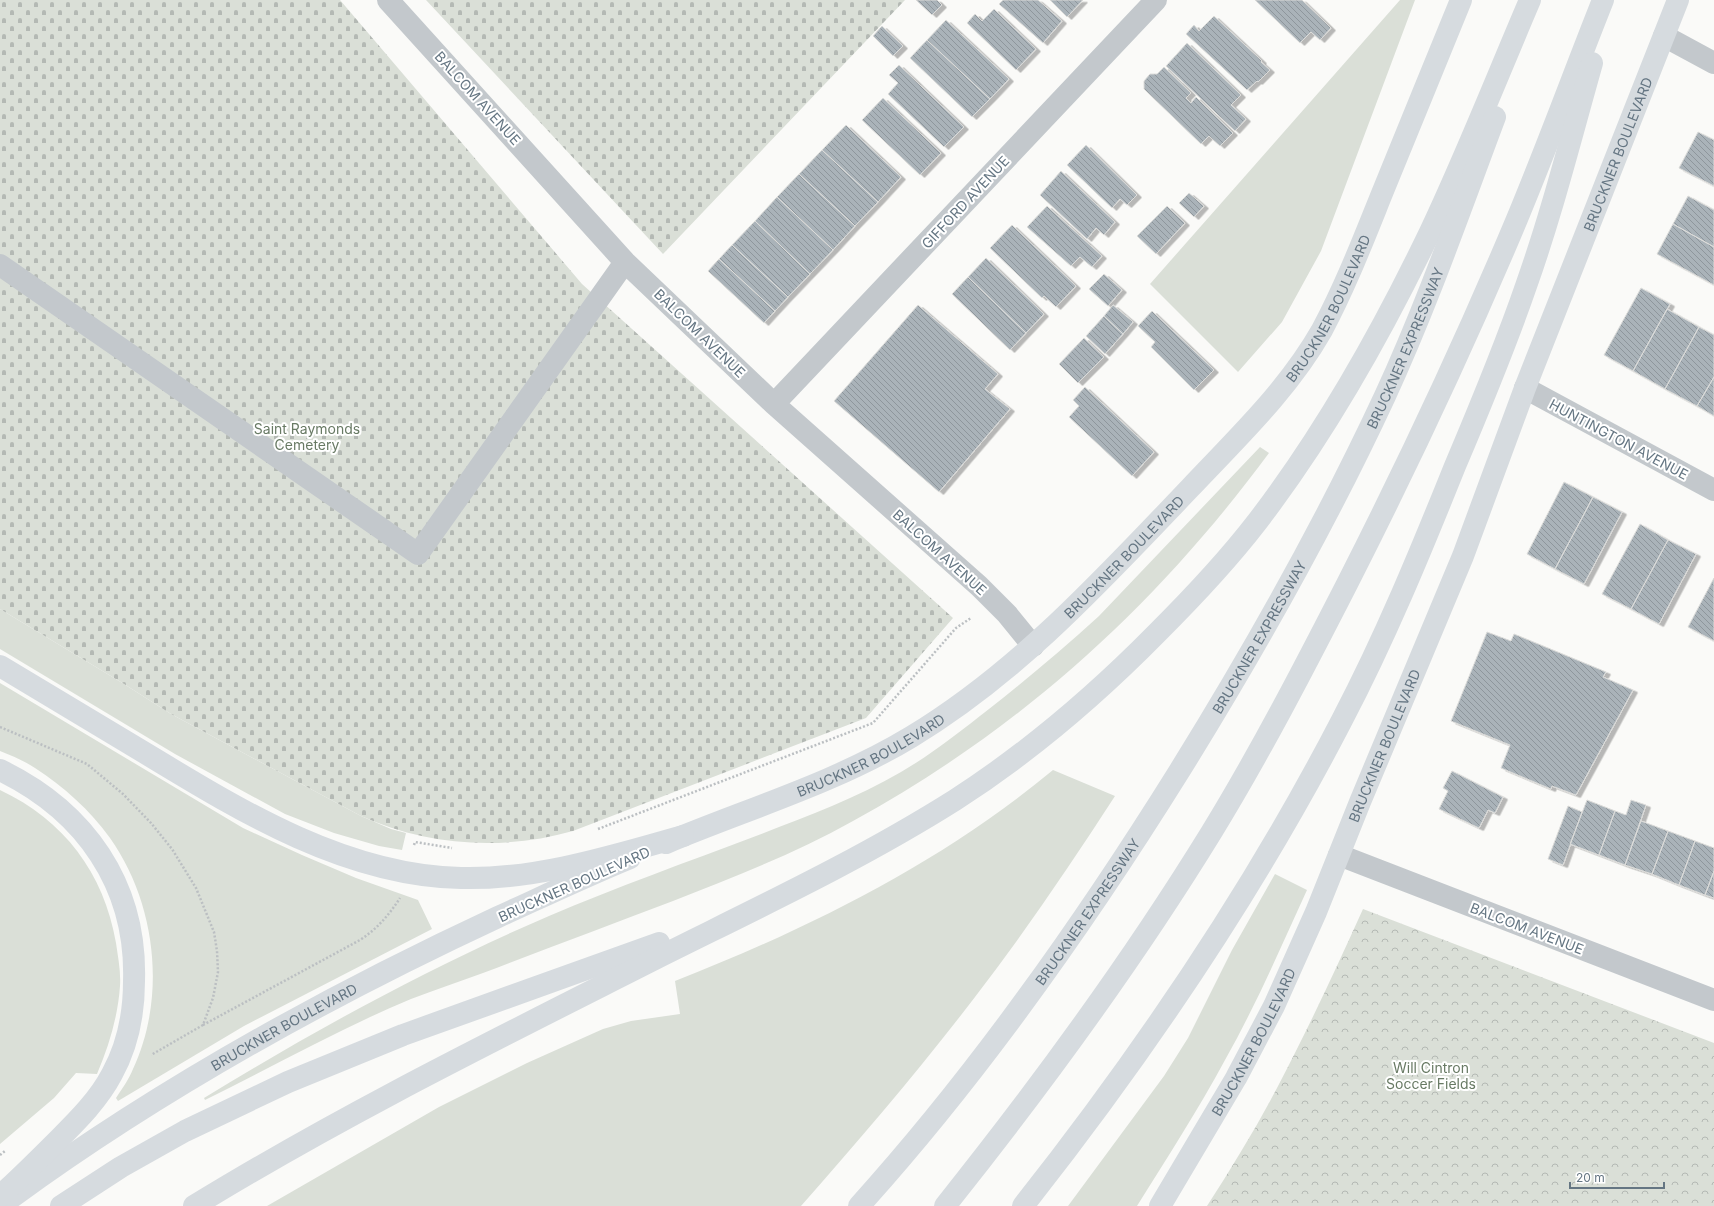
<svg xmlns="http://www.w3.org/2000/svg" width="1714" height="1206" font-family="Inter,sans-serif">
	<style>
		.green { fill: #dadfd7 }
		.cemetery { fill: url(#cemetery-stones) }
		.park { fill: url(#park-crowns) }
		.building { fill: url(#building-back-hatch); stroke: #dcdcda; filter: url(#shadow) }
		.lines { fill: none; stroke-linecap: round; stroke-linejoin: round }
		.path { stroke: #bbbfc2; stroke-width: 2.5; stroke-dasharray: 2 2; stroke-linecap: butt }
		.minor { stroke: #c3c8cc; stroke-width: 22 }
		.major { stroke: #d6dbdf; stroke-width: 22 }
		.highway { stroke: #d6dbdf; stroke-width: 22 }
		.labels { text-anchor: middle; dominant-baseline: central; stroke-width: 4; stroke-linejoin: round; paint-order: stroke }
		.street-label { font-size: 14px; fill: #657683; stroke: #fff }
		.park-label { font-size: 14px; fill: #687a64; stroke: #fff }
	</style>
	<defs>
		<pattern id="cemetery-stones" width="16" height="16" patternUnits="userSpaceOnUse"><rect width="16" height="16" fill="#dadfd7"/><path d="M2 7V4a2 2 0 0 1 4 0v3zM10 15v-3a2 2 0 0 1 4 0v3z" fill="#b4b9b4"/></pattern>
		<pattern id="park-crowns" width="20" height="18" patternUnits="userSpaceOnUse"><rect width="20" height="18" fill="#dadfd7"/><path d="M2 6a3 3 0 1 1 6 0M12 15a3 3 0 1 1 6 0" fill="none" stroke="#b4b9b4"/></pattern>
		<pattern id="building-back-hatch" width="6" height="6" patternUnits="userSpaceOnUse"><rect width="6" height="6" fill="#aab3b9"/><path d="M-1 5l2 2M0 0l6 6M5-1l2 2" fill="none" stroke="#8e969c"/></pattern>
		<filter id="shadow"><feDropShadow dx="4.5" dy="2.5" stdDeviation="0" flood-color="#0004"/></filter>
	</defs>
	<rect width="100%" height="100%" fill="#fafaf8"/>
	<!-- green -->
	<path class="green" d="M1400 0H1415L1321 251 1282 322 1238 372 1150 284Z
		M1260 447 1269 453C1156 606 1021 729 853 821 796 853 734 877 673 901 610 925 546 949 483 973 459 982 434 990 411 999 341 1028 274 1066 205 1100L204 1098C315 1030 430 967 549 916 617 887 687 862 756 836 805 817 855 799 901 772 932 754 961 731 989 709 1027 679 1063 649 1099 616Z
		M0 609 124 684 171 714 361 816 391 829 406 833 402 850 379 846 334 833 285 814 175 754 0 649Z
		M0 683 243 828 302 855 356 878 418 900 432 929 244 1026 118 1101 116 1098C122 1089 129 1079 133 1069 167 996 156 903 110 838 90 810 64 787 35 768 25 761 12 756 0 751Z
		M1053 770 1115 796C1071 864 1025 932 975 997 920 1069 861 1138 801 1206H267L439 1107 527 1063 603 1029 631 1021 680 1014 675 981C810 928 941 863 1053 770Z
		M0 790C64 820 104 873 116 943 118 957 121 972 120 986 118 1016 109 1046 97 1074L76 1073 54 1098 0 1144Z
		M1275 874 1307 890C1281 947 1256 1005 1225 1060 1198 1110 1167 1158 1137 1206H1068L1164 1076 1188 1038 1232 950Z"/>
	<!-- cemetery -->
	<path class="cemetery" d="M0 0H340L582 284 953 618 866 718 573 831C503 851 427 846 361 816L171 714 124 684 0 609Z
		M426 0H905L663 254Z"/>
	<!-- park -->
	<path class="park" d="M1363 909 1714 1043V1206H1207C1232 1167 1256 1128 1277 1088 1308 1029 1336 969 1363 909Z"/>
	<!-- building -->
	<path class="building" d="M916 0H937L942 5 932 15Z
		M1003 0H1038L1062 21 1043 43 999 4Z
		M1050 0H1083L1067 17Z
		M1255 0H1302L1331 28 1320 40 1311 32 1300 43Z
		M994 9 1036 49 1016 70 967 23 975 14 982 21Z
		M1214 16 1262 61 1261 62 1270 70 1258 82 1257 81 1247 90 1186 34 1194 25 1199 31Z
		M946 20 1009 79 990 99 927 40Z
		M882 26 903 46 893 56 873 36Z
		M927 40 990 99 972 117 910 58Z
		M1187 43 1241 95 1231 105 1246 119 1235 131 1166 66Z
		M899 65 964 127 944 147 888 94 898 83 889 75Z
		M1164 67 1191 93 1186 98 1191 103 1196 97 1233 133 1220 146 1209 136 1201 144 1144 89V81L1150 74H1157Z
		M883 98 941 153 920 175 862 120Z
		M846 125 901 177 878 202 822 150Z
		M1698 132 1714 140V186L1679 168Z
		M1086 145 1137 195 1127 205 1120 199 1112 208 1067 165Z
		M822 150 878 202 855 226 799 174Z
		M1061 171 1115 222 1104 235 1096 228 1087 239 1040 195Z
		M799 174 855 226 833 250 777 197Z
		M1189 193 1204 206 1194 217 1179 203Z
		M1688 196 1714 210V247L1673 224Z
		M777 197 833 250 810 274 755 221Z
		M1047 206 1102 256 1092 267 1080 257 1071 266 1027 227Z
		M1167 206 1185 223 1156 254 1137 236Z
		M755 221 810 274 788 297 732 245Z
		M1673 224 1714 247V285L1657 254Z
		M1012 225 1076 286 1056 307 1044 296 1042 298 990 248Z
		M732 245 788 297 775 311 719 259Z
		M986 258 1044 314 1026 333 968 277Z
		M719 259 775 311 764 323 708 271Z
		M1104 274 1122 290 1108 306 1089 289Z
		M968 277 1026 333 1010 350 952 294Z
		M1641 288 1670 304 1633 371 1604 355Z
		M918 305 998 374 985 389 1010 409 939 492 834 401Z
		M1113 305 1133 322 1123 334 1104 316Z
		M1667 309 1699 327 1665 389 1633 371Z
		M1152 311 1214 370 1194 390 1151 347 1155 342 1138 326Z
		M1104 316 1123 334 1105 354 1086 336Z
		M1699 327 1714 335V377L1697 406 1665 389Z
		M1084 338 1104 357 1078 383 1059 364Z
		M1714 377V416L1697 406Z
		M1085 387 1154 452 1132 476 1069 417 1079 406 1073 400Z
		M1564 482 1593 497 1555 569 1527 554Z
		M1593 497 1622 512 1584 584 1555 569Z
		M1640 524 1668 540 1631 609 1602 594Z
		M1668 540 1696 554 1659 624 1631 609Z
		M1714 578V641L1688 627Z
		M1487 632 1511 641 1514 634 1606 672 1603 677 1633 690 1576 795 1552 786 1551 789 1501 768 1510 745 1451 721Z
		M1452 771 1503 797 1495 813 1488 810 1479 828 1439 809 1448 791 1443 788Z
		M1587 800 1615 811 1599 855 1570 844Z
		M1631 800 1646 805 1625 865 1599 855 1615 811 1626 815Z
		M1568 806 1582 812 1563 865 1548 859Z
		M1641 821 1668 831 1652 874 1625 865Z
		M1668 831 1695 841 1679 885 1652 874Z
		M1695 841 1714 848V871L1705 895 1679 885Z
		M1714 871V898L1705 895Z"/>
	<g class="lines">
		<!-- path -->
		<path class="path" d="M0 727 87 764 123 794 151 823 172 849 196 888 214 932 217 951 218 972 213 998 203 1025 151 1055
			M598 829 873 723 956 628 971 618
			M414 845 415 842 452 848
			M203 1025 360 940C377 929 389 915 400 898
			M0 1155 5 1151"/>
		<!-- minor -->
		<path class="minor" d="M388 0 625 262 774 404 979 586 1007 614 1033 646
			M1664 36 1714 63
			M0 265 418 554 625 262
			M1525 388 1714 490
			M774 404 1156 0
			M1339 855 1714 1000"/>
		<!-- major -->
		<g class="major">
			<path id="s1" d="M666 843C747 809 835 783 911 737 1019 672 1104 578 1190 488 1237 438 1288 390 1322 330 1346 285 1364 238 1383 191 1409 127 1435 64 1461 0"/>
			<path id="s2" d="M0 1206C155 1091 324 998 498 917 542 897 586 876 630 858"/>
			<path id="s3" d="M1160 1206 1236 1078 1274 1006 1316 912 1360 802 1463 556 1525 388 1678 0"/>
		</g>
		<!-- highway -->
		<g class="highway">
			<path d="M0 666C50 696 100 726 150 756 244 813 348 876 461 878 536 880 612 856 683 836"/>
			<path d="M0 770C85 811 137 885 134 981 134 1014 128 1045 112 1074 99 1099 78 1120 59 1139 39 1159 20 1178 0 1196"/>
			<path d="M61 1206 121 1167 185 1131 288 1082 403 1035 659 943"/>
			<path d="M194 1206C344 1114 501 1037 657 958 757 908 860 860 955 800 1028 753 1096 695 1157 633 1192 598 1227 561 1257 522 1326 432 1381 334 1430 232 1466 156 1497 77 1530 0"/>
			<path id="s4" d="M859 1206C980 1072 1084 924 1180 770 1255 649 1325 525 1385 396 1427 305 1460 210 1495 117"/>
			<path d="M945 1206C1040 1087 1131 963 1211 833 1260 753 1304 668 1347 584 1408 464 1465 343 1517 219 1547 147 1574 73 1603 0"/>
			<path d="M1023 1206C1143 1054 1253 892 1342 720 1385 638 1420 553 1455 466 1480 407 1505 347 1526 286 1552 213 1571 137 1592 63"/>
		</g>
	</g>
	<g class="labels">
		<!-- street labels -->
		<g class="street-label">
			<text transform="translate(478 98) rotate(48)">BALCOM AVENUE</text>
			<text stroke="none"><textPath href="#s3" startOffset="1149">BRUCKNER BOULEVARD</textPath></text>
			<text transform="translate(965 202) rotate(-47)">GIFFORD AVENUE</text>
			<text stroke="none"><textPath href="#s1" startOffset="871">BRUCKNER BOULEVARD</textPath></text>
			<text transform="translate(700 333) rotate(44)">BALCOM AVENUE</text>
			<text stroke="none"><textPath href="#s4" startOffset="1021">BRUCKNER EXPRESSWAY</textPath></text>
			<text transform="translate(1619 439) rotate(28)">HUNTINGTON AVENUE</text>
			<text transform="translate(940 552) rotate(42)">BALCOM AVENUE</text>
			<text stroke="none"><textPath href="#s1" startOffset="547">BRUCKNER BOULEVARD</textPath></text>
			<text stroke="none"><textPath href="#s4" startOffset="697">BRUCKNER EXPRESSWAY</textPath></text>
			<text stroke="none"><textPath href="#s3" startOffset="513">BRUCKNER BOULEVARD</textPath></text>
			<text stroke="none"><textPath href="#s1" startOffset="223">BRUCKNER BOULEVARD</textPath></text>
			<text transform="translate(574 884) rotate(-24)">BRUCKNER BOULEVARD</text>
			<text stroke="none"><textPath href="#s4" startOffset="373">BRUCKNER EXPRESSWAY</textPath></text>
			<text transform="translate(1527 928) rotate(21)">BALCOM AVENUE</text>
			<text stroke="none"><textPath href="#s2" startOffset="336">BRUCKNER BOULEVARD</textPath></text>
			<text stroke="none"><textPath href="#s3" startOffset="189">BRUCKNER BOULEVARD</textPath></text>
		</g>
		<!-- park labels -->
		<g class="park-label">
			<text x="307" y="428">Saint Raymonds<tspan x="307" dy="16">Cemetery</tspan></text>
			<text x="1431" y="1067">Will Cintron<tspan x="1431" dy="16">Soccer Fields</tspan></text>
		</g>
	</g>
	<!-- scale -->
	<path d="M1570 1182v6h94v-6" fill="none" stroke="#657683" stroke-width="2"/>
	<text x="1576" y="1182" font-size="12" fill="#657683" stroke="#ffffff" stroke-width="3" paint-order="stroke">20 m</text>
</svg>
